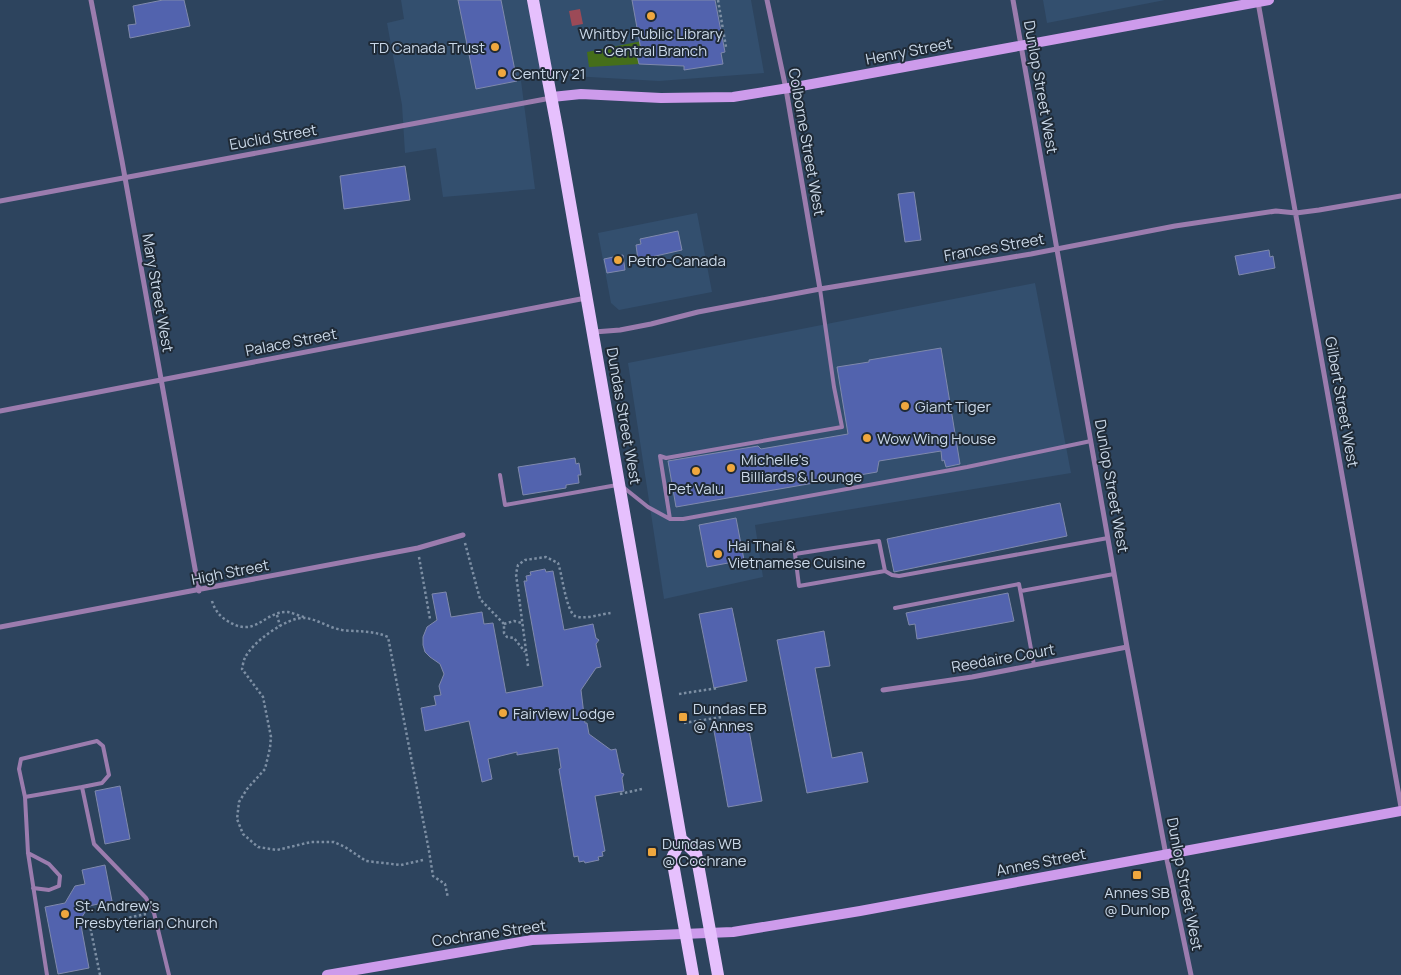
<svg xmlns="http://www.w3.org/2000/svg" width="1401" height="975" font-family="Manrope,sans-serif">
	<style>
		.built { fill: #334f6e }
		.green { fill: #9c4a57 }
		.water { fill: #456e1a }
		.building { fill: #5263ae; stroke: #7f89ac }
		.lines { fill: none; stroke-linecap: round; stroke-linejoin: round }
		.path { stroke: #7d8fa4; stroke-width: 2.5; stroke-dasharray: 2.5 2.5; stroke-linecap: butt }
		.lane { stroke: #9b7cae; stroke-width: 4 }
		.street { stroke: #9b7cae; stroke-width: 5 }
		.secondary { stroke: #cd9beb; stroke-width: 10 }
		.primary { stroke: #e6c0fd; stroke-width: 12 }
		.poi-dot { fill: #efa73e; stroke: #1f2a36; stroke-width: 2 }
		.labels { text-anchor: middle; dominant-baseline: central; stroke-width: 4; stroke-linejoin: round; paint-order: stroke }
		.poi-label { font-size: 15px; fill: #cad8e8; stroke: #1f2a36; text-anchor: start }
		.street-label { font-size: 15px; fill: #cad8e8; stroke: #1f2a36 }
	</style>
	<rect width="100%" height="100%" fill="#2d445e"/>
	<!-- built -->
	<path class="built" d="M401 0H751L764 73 659 81 520 73 535 189 443 197 436 148 405 153 402 105 387 23 404 19Z
		M1043 0H1165L1047 23Z
		M697 213 712 292 619 310 611 303 598 233Z
		M1035 283 1071 473 755 525 763 577 664 599 628 363Z"/>
	<!-- green -->
	<path class="green" d="M580 9 583 24 572 26 569 11Z"/>
	<!-- water -->
	<path class="water" d="M657 38 659 48 636 51 639 64 589 67 587 52Z"/>
	<!-- building -->
	<path class="building" d="M163 0H184L190 26 130 38 128 25 136 24 133 6Z
		M458 0H501L517 81 476 89Z
		M632 0H715L725 52 721 53 723 64 684 70V66L639 64 636 51 641 50Z
		M405 166 410 200 344 209 340 176Z
		M914 192 921 240 905 242 898 194Z
		M678 231 682 250 638 260 636 245 641 244 640 239Z
		M1269 250 1270 257 1273 256 1275 268 1239 275 1235 256Z
		M623 255 625 270 607 273 604 259Z
		M941 348 960 464 946 467 944 460 942 461 941 451 879 461 877 472 676 507 668 461 758 446 761 449 848 434 837 367 869 362V360Z
		M575 458 576 464 579 463 581 475H578L579 483 566 485V488L523 495 518 467Z
		M1060 503 1067 536 894 572 887 539Z
		M736 518 744 560 707 567 699 525Z
		M545 569 546 572 553 571 564 630 593 624 596 638 599 640 596 644 601 667 596 668 581 690 585 723H587L589 734 611 750 616 749 621 773 624 774 622 778 624 791 595 796 605 851 602 852 603 856 598 857 599 860 585 863 584 861 579 862 578 856 574 857 559 769 561 768 558 748 517 755V752L488 759 492 779 482 782 469 721 425 731 421 708 436 705 434 696 441 695 439 686 444 674 440 664 430 657 425 652 423 645V637L427 627 437 620 432 594 446 592 451 617 482 612 484 624 493 623 506 693 543 686 524 581H527L526 576 531 575 530 572Z
		M1008 593 1014 621 917 639 915 624 909 625 906 613Z
		M732 608 747 681 714 688 699 614Z
		M824 631 830 666 815 668 832 758 862 752 868 782 807 793 777 640Z
		M748 725 762 801 728 807 714 731Z
		M120 786 130 839 105 844 95 791Z
		M105 865 112 901 89 906 80 920 89 968 58 974 45 907 65 903 75 886 85 884 82 870Z"/>
	<g class="lines">
		<!-- path -->
		<path class="path" d="M718 0 726 47
			M465 543 480 599 504 624V633L507 637 514 638 525 652
			M419 557 430 619
			M212 601C214 608 219 616 226 620 256 640 263 611 288 612 293 613 299 616 304 617
			M277 615 280 626
			M504 624 514 621 522 623
			M528 666 516 574 518 565 525 560 546 557 558 563C562 573 566 611 575 616 584 620 601 614 611 613
			M679 694 718 688
			M684 723 722 717
			M620 794 642 789
			M423 860 401 865 366 861 345 847 334 842H311L277 850 258 847 243 834 237 819 239 802 247 789 265 769 270 748 271 737 263 697 242 669C243 666 243 661 245 658 251 643 288 616 305 618 317 619 329 628 342 630 358 632 372 630 388 637L429 851 433 876 445 884 448 898
			M100 975 90 926 146 914"/>
		<!-- lane -->
		<path class="lane" d="M500 475 505 505 617 485
			M623 487 648 507 670 519H683L967 467 1091 441
			M670 519 660 456 666 458 842 427 834 387 820 289
			M885 571 799 586 795 554 879 541 885 571 892 575 899 576 1108 538
			M1021 591 1114 574
			M895 608 1019 584 1034 665
			M25 797 82 787 94 844 146 898 154 913 169 975
			M28 853 49 864 60 876 59 886 49 890 33 888
			M47 975 28 853 25 797 19 769 21 759 97 741 103 746 109 775 102 783 82 787"/>
		<!-- street -->
		<path class="street" d="M91 0 122 161 199 591
			M767 0 786 89 820 289
			M1013 0 1127 647 1166 855 1191 975
			M1258 2 1401 807
			M0 201 551 98
			M594 332 620 330 651 324 698 312 820 289 1031 254 1175 226 1276 211 1296 213 1319 210 1401 196
			M0 411 586 298
			M0 627 418 548 463 535
			M883 690 972 677 1127 647"/>
		<!-- secondary -->
		<path class="secondary" d="M552 97 581 94 661 98 733 97 801 86 1269 0
			M327 975 532 940 733 932 860 911 1401 811"/>
		<!-- primary -->
		<path class="primary" d="M533 0 557 128 681 839 672 858 693 975
			M681 839 696 853 718 975"/>
	</g>
	<!-- markers -->
	<g class="poi-dot">
		<circle cx="651" cy="16" r="5"/>
		<circle cx="495" cy="47" r="5"/>
		<circle cx="502" cy="73" r="5"/>
		<circle cx="618" cy="260" r="5"/>
		<circle cx="905" cy="406" r="5"/>
		<circle cx="867" cy="438" r="5"/>
		<circle cx="731" cy="468" r="5"/>
		<circle cx="696" cy="471" r="5"/>
		<circle cx="718" cy="554" r="5"/>
		<circle cx="503" cy="713" r="5"/>
		<rect x="678" y="712" width="10" height="10" rx="2.5"/>
		<rect x="647" y="847" width="10" height="10" rx="2.5"/>
		<rect x="1132" y="870" width="10" height="10" rx="2.5"/>
		<circle cx="65" cy="914" r="5"/>
	</g>
	<g class="labels">
		<!-- poi labels -->
		<g class="poi-label">
			<text x="651" y="33" text-anchor="middle">Whitby Public Library<tspan x="651" dy="17">- Central Branch</tspan></text>
			<text x="485" y="47" text-anchor="end">TD Canada Trust</text>
			<text x="512" y="73">Century 21</text>
			<text x="628" y="260">Petro-Canada</text>
			<text x="915" y="406">Giant Tiger</text>
			<text x="877" y="438">Wow Wing House</text>
			<text x="741" y="459">Michelle's<tspan x="741" dy="17">Billiards &amp; Lounge</tspan></text>
			<text x="696" y="488" text-anchor="middle">Pet Valu</text>
			<text x="728" y="545">Hai Thai &amp;<tspan x="728" dy="17">Vietnamese Cuisine</tspan></text>
			<text x="693" y="708">Dundas EB<tspan x="693" dy="17">@ Annes</tspan></text>
			<text x="513" y="713">Fairview Lodge</text>
			<text x="662" y="843">Dundas WB<tspan x="662" dy="17">@ Cochrane</tspan></text>
			<text x="1137" y="892" text-anchor="middle">Annes SB<tspan x="1137" dy="17">@ Dunlop</tspan></text>
			<text x="75" y="905">St. Andrew's<tspan x="75" dy="17">Presbyterian Church</tspan></text>
		</g>
		<!-- street labels -->
		<g class="street-label">
			<text transform="translate(909 51) rotate(-11)">Henry Street</text>
			<text transform="translate(1041 87) rotate(80)">Dunlop Street West</text>
			<text transform="translate(273 137) rotate(-10)">Euclid Street</text>
			<text transform="translate(807 142) rotate(80)">Colborne Street West</text>
			<text transform="translate(994 247) rotate(-10)">Frances Street</text>
			<text transform="translate(158 293) rotate(80)">Mary Street West</text>
			<text transform="translate(291 342) rotate(-11)">Palace Street</text>
			<text transform="translate(1342 402) rotate(80)">Gilbert Street West</text>
			<text transform="translate(624 416) rotate(80)">Dundas Street West</text>
			<text transform="translate(1112 486) rotate(80)">Dunlop Street West</text>
			<text transform="translate(230 572) rotate(-11)">High Street</text>
			<text transform="translate(1003 658) rotate(-10)">Reedaire Court</text>
			<text transform="translate(1041 862) rotate(-11)">Annes Street</text>
			<text transform="translate(1185 884) rotate(79)">Dunlop Street West</text>
			<text transform="translate(489 933) rotate(-8)">Cochrane Street</text>
		</g>
	</g>
</svg>
